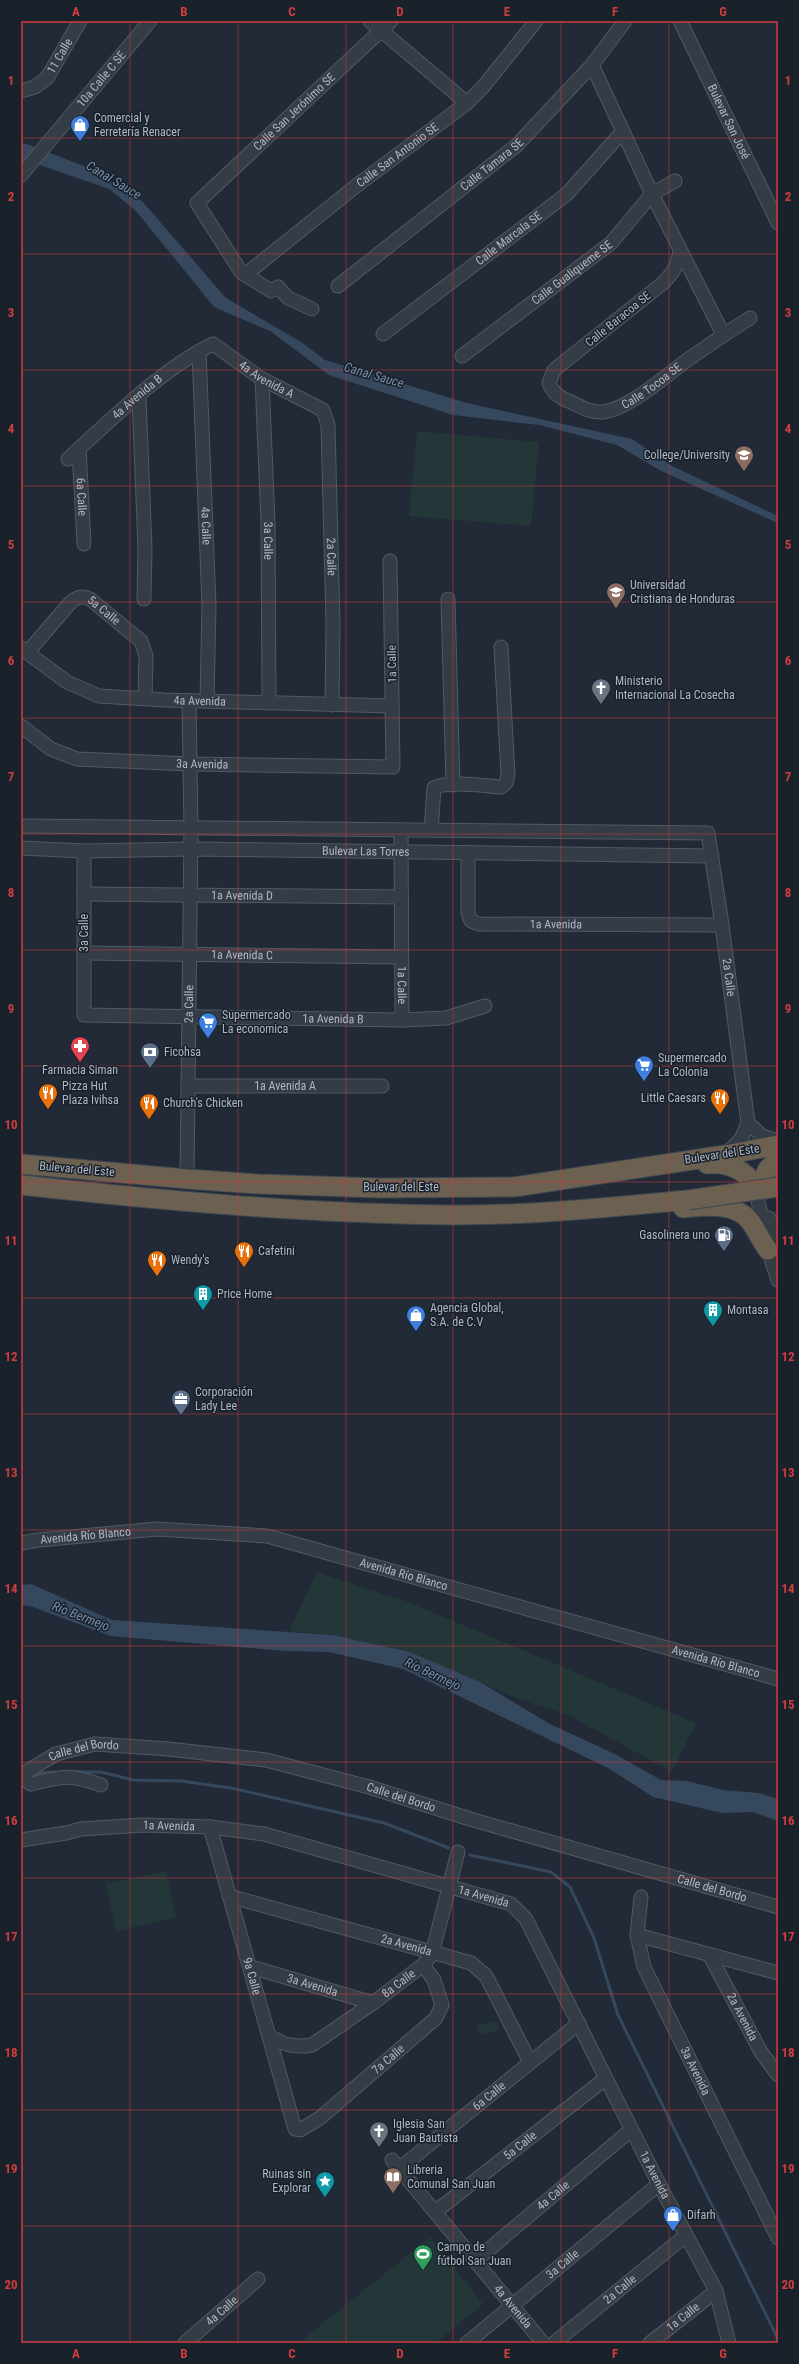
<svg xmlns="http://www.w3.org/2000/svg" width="799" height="2364" font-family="'Roboto Condensed',sans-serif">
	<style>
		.green { fill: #233738 }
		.water { fill: #36485e }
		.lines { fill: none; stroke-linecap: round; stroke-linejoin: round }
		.stream { stroke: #36485e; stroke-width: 3 }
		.minor-casing { stroke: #515a64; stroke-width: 15 }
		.highway-casing { stroke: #3e4751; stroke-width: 21 }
		.minor { stroke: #343c46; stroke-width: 13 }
		.highway { stroke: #6c6151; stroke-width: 19 }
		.highway-bridge-casing { stroke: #3e4751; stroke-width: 21; stroke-linecap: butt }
		.highway-bridge { stroke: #6c6151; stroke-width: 19 }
		.grid { fill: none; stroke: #d03d3f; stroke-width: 1; stroke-opacity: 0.55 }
		.labels { text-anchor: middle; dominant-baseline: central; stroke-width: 3; stroke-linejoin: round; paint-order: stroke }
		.street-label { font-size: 12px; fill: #aeb7c3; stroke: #19212b }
		.poi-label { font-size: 12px; fill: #aeb7c3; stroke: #19212b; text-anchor: start }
		.water-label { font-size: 13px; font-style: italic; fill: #778eaa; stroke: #19212b }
		.neatline { fill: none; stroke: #d03d3f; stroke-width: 1.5 }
		.grid-label { font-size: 13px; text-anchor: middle; font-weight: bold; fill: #d03d3f }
	</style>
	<rect width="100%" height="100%" fill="#212a36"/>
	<!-- green -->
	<path class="green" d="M417 431 539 442 531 526 409 516Z
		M317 1572 408 1602 696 1723 672 1772 568 1715 518 1699 410 1652 333 1635 289 1631Z
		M166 1871 176 1917 116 1931 106 1884Z
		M496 2021 499 2030 479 2035 476 2025Z
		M430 2237 483 2304 436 2343H299Z"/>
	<!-- water -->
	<path class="water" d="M21 143 30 145 86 167 142 201 226 298 301 342 325 360 467 403 632 439 672 466 778 516V523L661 471 617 445 539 425 453 415 329 375 270 331 214 307 136 211 109 189 37 164 21 162Z
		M31 1584 112 1620 333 1635 410 1652 480 1682 550 1724 617 1755 661 1780 687 1781 723 1790 759 1793 778 1799V1821L753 1812 722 1813 653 1797 610 1769 403 1669 329 1652 285 1651 110 1636 30 1606 21 1605V1585Z"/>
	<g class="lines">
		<!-- stream -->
		<path class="stream" d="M73 1772H101L133 1780 181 1781 231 1788 384 1823 449 1848
			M33 1773 54 1772
			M470 1855 551 1872 570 1887 594 1938 618 2015 778 2339"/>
		<defs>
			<g id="minor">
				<path d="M370 21 467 103"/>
				<path id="s1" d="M680 21 778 223"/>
				<path d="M592 65 652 194 723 334"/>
				<path id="s2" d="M21 91 35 87 47 78 80 21"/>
				<path id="s3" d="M21 175 150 21"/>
				<path id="s4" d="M680 250C678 265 673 273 663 283L554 370 549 383C553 394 561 398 571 402 581 407 591 413 603 412 629 409 665 376 686 361 707 346 728 332 750 318"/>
				<path id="s5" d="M245 275 356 186 467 103 483 87 536 21"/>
				<path id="s6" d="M338 286 517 145 592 65 625 21"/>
				<path id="s7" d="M312 309 288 298 278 287 271 291 241 272 197 203 391 21"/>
				<path id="s8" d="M383 334 567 194 623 131"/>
				<path id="s9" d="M199 351 209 605 207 701"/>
				<path id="s10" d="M462 356 611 243 652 194 675 181"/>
				<path id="s11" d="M262 379 268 522 269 703"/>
				<path d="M139 397 145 548 144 599"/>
				<path id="s12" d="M79 449 84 544"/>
				<path id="s13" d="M68 459C111 420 160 370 213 344L262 379 323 410 328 425 333 624 332 705"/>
				<path d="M448 599 453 785"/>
				<path id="s14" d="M21 648 67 682 99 696 164 700 392 706"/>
				<path id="s15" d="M27 653 70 603C77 597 82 595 90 599L141 641 146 656 145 698"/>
				<path id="s16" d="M21 726 51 749 77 759 190 764 393 767 390 561"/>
				<path id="s17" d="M21 826 708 833 722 925 748 1123 741 1139 725 1155"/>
				<path id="s18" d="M401 830 402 1020"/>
				<path d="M431 830 434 788C447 780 485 786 501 787L506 783 508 775 501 647"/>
				<path id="s19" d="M21 848 84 851 191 849 712 856"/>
				<path id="s20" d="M84 851V1015L402 1020 446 1018 485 1006"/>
				<path id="s21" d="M468 852V913L471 921 479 924 722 925"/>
				<path id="s22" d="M84 894 401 897"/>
				<path id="s23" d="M84 953 401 957"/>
				<path id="s24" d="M188 1086H382"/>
				<path d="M748 1123 762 1136 778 1141"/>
				<path id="s25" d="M187 1179 191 829 189 701"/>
				<path d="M758 1189 757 1196 768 1250 778 1280"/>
				<path d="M769 1218 778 1248"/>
				<path id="s26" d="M21 1543 39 1540 157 1529 267 1536 778 1679"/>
				<path id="s27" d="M21 1775 56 1754 95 1744 168 1749 266 1760 369 1787 470 1819 778 1907"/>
				<path d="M21 1777 31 1784C63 1776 70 1774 101 1785"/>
				<path id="s28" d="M210 1827 295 2129 300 2130 320 2118 436 2018 442 2005 434 1980 423 1965"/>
				<path id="s29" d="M21 1840 66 1833 81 1829 143 1825 210 1827 264 1834 511 1904 526 1919 659 2184 716 2291 729 2343"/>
				<path id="s30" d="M229 1896 471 1963 486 1976 530 2062"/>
				<path id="s31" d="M641 1897 637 1935 644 1967 778 2238"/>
				<path d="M637 1935 778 1973"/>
				<path id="s32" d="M710 1956 761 2052 778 2075"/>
				<path id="s33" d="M251 1967 373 2003"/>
				<path id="s34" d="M271 2037C285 2045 295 2048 312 2045L373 2003 423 1965 432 1954 458 1852"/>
				<path id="s35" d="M392 2160 543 2343"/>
				<path id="s36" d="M399 2169 579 2023"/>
				<path id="s37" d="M435 2212 605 2079"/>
				<path id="s38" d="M475 2261 631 2130"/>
				<path id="s39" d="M185 2343 258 2279"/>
				<path id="s40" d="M467 2343 659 2184"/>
				<path id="s41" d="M554 2343 685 2236"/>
				<path id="s42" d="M650 2343 716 2291"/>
			</g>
			<path id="highway" d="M21 1164 187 1179 258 1184 380 1188 514 1187 725 1155 778 1145
				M707 1164C729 1162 747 1171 758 1189
				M21 1185C166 1201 311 1214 457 1215 534 1215 612 1207 688 1200
				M758 1189 768 1169 778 1159
				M683 1208C705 1206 735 1202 750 1221 757 1230 761 1241 768 1250"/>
		</defs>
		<!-- minor casing -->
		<use href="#minor" class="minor-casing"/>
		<!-- highway casing -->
		<use href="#highway" class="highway-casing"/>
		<!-- minor -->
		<use href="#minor" class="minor"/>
		<!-- highway -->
		<use href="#highway" class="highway"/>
		<defs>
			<path id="highway-bridge" d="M688 1200 778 1187"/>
		</defs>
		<!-- highway-bridge casing -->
		<use href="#highway-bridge" class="highway-bridge-casing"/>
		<!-- highway-bridge -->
		<use href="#highway-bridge" class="highway-bridge"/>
	</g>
	<!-- grid -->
	<path class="grid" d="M130 21V2343M238 21V2343M346 21V2343M453 21V2343M561 21V2343M669 21V2343M21 138H778M21 254H778M21 370H778M21 486H778M21 602H778M21 718H778M21 834H778M21 950H778M21 1066H778M21 1182H778M21 1298H778M21 1414H778M21 1530H778M21 1646H778M21 1762H778M21 1878H778M21 1994H778M21 2110H778M21 2226H778"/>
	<!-- icons -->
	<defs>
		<symbol id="shop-pin" viewBox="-11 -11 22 30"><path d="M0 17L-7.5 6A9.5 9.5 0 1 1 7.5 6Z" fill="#3f7fe0" stroke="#19212b"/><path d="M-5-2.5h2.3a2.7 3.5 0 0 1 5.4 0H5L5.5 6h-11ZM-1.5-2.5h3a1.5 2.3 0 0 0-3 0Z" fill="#fff"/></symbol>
		<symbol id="university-pin" viewBox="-11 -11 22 30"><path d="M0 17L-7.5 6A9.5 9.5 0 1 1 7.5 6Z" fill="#8d6e63" stroke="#19212b"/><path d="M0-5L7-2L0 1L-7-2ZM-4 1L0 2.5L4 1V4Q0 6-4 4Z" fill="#fff"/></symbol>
		<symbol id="school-pin" viewBox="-11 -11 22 30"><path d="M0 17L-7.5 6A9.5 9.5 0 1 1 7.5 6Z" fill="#8d6e63" stroke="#19212b"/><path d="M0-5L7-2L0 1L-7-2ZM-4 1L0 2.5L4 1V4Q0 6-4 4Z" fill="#fff"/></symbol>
		<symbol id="church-pin" viewBox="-11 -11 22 30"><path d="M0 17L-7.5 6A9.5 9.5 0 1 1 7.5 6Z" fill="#6b7280" stroke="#19212b"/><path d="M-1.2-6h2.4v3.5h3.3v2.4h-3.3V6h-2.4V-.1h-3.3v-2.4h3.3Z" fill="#fff"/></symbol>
		<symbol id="supermarket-pin" viewBox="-11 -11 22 30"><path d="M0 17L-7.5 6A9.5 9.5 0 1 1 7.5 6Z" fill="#3f7fe0" stroke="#19212b"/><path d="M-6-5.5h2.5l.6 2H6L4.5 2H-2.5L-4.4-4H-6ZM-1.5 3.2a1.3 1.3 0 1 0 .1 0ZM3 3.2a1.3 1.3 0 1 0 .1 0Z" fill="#fff"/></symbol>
		<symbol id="pharmacy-pin" viewBox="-11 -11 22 30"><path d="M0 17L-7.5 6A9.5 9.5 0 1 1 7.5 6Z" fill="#e0444e" stroke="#19212b"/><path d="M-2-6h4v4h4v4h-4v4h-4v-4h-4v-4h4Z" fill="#fff"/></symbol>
		<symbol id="bank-pin" viewBox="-11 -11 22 30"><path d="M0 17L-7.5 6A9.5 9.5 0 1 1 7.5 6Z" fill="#5c6f8a" stroke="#19212b"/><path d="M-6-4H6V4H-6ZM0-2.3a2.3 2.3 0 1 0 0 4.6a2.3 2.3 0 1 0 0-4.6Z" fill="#fff"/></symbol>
		<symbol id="restaurant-pin" viewBox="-11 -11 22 30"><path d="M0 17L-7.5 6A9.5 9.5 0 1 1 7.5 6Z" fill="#e8710a" stroke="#19212b"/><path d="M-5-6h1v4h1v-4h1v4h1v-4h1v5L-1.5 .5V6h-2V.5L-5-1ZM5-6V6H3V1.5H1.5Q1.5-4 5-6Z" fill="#fff"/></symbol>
		<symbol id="fuel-pin" viewBox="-11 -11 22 30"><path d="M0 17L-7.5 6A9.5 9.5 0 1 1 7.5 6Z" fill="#5c6f8a" stroke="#19212b"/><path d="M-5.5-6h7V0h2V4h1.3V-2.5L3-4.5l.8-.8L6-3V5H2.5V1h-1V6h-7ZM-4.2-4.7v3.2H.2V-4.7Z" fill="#fff"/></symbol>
		<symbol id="building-pin" viewBox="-11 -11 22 30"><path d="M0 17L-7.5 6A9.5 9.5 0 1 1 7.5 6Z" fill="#0f9aa8" stroke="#19212b"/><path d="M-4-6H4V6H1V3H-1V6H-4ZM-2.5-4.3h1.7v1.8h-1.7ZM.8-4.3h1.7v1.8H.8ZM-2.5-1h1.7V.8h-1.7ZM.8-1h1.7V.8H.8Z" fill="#fff"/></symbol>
		<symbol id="office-pin" viewBox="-11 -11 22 30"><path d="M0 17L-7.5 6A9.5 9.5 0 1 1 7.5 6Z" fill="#5c6f8a" stroke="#19212b"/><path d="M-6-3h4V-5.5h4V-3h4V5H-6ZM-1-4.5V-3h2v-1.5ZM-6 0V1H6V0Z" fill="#fff"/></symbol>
		<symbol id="library-pin" viewBox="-11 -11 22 30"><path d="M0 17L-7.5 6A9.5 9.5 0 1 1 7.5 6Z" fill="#8d6e63" stroke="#19212b"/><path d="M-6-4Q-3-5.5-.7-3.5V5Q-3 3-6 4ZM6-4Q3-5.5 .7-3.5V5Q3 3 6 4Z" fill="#fff"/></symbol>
		<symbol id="sight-pin" viewBox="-11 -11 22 30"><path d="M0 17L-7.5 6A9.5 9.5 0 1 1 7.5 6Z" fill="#0f9aa8" stroke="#19212b"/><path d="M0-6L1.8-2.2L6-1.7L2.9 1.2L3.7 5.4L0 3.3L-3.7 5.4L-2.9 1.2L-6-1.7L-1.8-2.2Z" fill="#fff"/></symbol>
		<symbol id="stadium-pin" viewBox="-11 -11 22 30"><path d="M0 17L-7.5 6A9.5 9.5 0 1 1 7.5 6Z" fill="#2e9e5b" stroke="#19212b"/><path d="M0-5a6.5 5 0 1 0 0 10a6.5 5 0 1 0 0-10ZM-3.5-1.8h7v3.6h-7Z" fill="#fff"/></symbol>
	</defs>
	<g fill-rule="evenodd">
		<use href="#shop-pin" x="69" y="114" width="22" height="30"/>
		<use href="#university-pin" x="733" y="444" width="22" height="30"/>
		<use href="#school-pin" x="605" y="581" width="22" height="30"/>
		<use href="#church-pin" x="590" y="677" width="22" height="30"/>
		<use href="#supermarket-pin" x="197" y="1011" width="22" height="30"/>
		<use href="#pharmacy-pin" x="69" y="1035" width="22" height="30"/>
		<use href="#bank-pin" x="139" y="1041" width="22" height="30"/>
		<use href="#supermarket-pin" x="633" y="1054" width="22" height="30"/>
		<use href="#restaurant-pin" x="37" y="1082" width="22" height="30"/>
		<use href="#restaurant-pin" x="709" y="1087" width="22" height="30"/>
		<use href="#restaurant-pin" x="138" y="1092" width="22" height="30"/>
		<use href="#fuel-pin" x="713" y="1224" width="22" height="30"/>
		<use href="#restaurant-pin" x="233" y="1240" width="22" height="30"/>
		<use href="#restaurant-pin" x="146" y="1249" width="22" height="30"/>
		<use href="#building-pin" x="192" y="1283" width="22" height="30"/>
		<use href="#building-pin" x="702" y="1299" width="22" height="30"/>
		<use href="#shop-pin" x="405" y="1304" width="22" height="30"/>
		<use href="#office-pin" x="170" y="1388" width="22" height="30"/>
		<use href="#church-pin" x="368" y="2120" width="22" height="30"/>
		<use href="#library-pin" x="382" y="2166" width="22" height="30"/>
		<use href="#sight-pin" x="314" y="2170" width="22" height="30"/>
		<use href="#shop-pin" x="662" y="2204" width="22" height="30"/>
		<use href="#stadium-pin" x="412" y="2243" width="22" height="30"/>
	</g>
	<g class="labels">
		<!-- street labels -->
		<g class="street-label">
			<text stroke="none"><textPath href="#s2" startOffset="55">11 Calle</textPath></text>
			<text stroke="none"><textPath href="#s3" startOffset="125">10a Calle C SE</textPath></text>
			<text stroke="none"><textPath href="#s7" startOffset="300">Calle San Jerónimo SE</textPath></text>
			<text stroke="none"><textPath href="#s1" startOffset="112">Bulevar San José</textPath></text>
			<text stroke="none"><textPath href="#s5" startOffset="194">Calle San Antonio SE</textPath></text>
			<text stroke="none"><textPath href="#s6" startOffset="196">Calle Tamara SE</textPath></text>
			<text stroke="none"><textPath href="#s8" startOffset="158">Calle Marcala SE</textPath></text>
			<text stroke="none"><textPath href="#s10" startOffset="138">Calle Gualiqueme SE</textPath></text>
			<text transform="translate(618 319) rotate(-39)">Calle Baracoa SE</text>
			<text stroke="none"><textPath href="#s13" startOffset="250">4a Avenida A</textPath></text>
			<text stroke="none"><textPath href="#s4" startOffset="311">Calle Tocoa SE</textPath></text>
			<text stroke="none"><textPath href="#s13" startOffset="93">4a Avenida B</textPath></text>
			<text stroke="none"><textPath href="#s12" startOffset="48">6a Calle</textPath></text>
			<text stroke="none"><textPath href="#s9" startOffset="175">4a Calle</textPath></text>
			<text stroke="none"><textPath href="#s11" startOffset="162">3a Calle</textPath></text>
			<text stroke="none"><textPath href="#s13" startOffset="462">2a Calle</textPath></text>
			<text stroke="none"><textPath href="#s15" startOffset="106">5a Calle</textPath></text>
			<text transform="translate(392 664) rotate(-91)">1a Calle</text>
			<text stroke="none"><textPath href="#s14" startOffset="193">4a Avenida</textPath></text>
			<text stroke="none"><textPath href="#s16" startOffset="191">3a Avenida</textPath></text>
			<text stroke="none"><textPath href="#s19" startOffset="345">Bulevar Las Torres</textPath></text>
			<text stroke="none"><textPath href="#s22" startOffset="158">1a Avenida D</textPath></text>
			<text stroke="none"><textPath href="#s21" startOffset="155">1a Avenida</textPath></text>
			<text transform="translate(84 933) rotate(-90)">3a Calle</text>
			<text stroke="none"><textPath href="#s23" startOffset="158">1a Avenida C</textPath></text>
			<text stroke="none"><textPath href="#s17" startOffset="833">2a Calle</textPath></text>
			<text stroke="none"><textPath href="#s18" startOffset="155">1a Calle</textPath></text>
			<text stroke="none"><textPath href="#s25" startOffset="175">2a Calle</textPath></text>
			<text stroke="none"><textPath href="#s20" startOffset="413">1a Avenida B</textPath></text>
			<text stroke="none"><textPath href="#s24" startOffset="97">1a Avenida A</textPath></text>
			<text transform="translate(722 1154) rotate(-9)">Bulevar del Este</text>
			<text transform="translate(77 1169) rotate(5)">Bulevar del Este</text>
			<text x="401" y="1187">Bulevar del Este</text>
			<text stroke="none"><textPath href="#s26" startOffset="65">Avenida Río Blanco</textPath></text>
			<text stroke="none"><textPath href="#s26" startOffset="389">Avenida Río Blanco</textPath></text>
			<text stroke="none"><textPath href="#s26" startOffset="713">Avenida Río Blanco</textPath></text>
			<text stroke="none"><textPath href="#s27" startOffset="69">Calle del Bordo</textPath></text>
			<text stroke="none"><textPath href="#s27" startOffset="393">Calle del Bordo</textPath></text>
			<text stroke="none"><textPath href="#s29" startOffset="149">1a Avenida</textPath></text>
			<text stroke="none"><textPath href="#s27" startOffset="717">Calle del Bordo</textPath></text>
			<text stroke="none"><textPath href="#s29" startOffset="473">1a Avenida</textPath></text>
			<text stroke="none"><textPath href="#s30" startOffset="184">2a Avenida</textPath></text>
			<text stroke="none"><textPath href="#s28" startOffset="155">9a Calle</textPath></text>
			<text stroke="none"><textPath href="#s34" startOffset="149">8a Calle</textPath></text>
			<text stroke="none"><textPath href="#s33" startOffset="64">3a Avenida</textPath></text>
			<text stroke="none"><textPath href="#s32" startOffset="69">2a Avenida</textPath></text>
			<text stroke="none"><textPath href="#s28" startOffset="432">7a Calle</textPath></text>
			<text stroke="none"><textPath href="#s31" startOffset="187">3a Avenida</textPath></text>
			<text stroke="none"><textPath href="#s36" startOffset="116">6a Calle</textPath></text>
			<text stroke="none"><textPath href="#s37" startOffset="108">5a Calle</textPath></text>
			<text stroke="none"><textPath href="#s29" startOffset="809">1a Avenida</textPath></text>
			<text stroke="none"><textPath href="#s38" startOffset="102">4a Calle</textPath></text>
			<text stroke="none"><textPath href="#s40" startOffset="124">3a Calle</textPath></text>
			<text stroke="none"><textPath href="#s41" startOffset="85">2a Calle</textPath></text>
			<text stroke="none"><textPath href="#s35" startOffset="190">4a Avenida</textPath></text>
			<text stroke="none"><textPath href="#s39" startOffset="49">4a Calle</textPath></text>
			<text stroke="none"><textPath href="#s42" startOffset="42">1a Calle</textPath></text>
		</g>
		<!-- poi labels -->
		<g class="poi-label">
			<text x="94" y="118">Comercial y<tspan x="94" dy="14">Ferretería Renacer</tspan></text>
			<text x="730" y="455" text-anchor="end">College/University</text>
			<text x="630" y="585">Universidad<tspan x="630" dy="14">Cristiana de Honduras</tspan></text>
			<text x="615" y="681">Ministerio<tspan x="615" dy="14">Internacional La Cosecha</tspan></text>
			<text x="222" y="1015">Supermercado<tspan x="222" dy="14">La economica</tspan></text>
			<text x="164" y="1052">Ficohsa</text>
			<text x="658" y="1058">Supermercado<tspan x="658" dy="14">La Colonia</tspan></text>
			<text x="80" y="1070" text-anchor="middle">Farmacia Siman</text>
			<text x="62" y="1086">Pizza Hut<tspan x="62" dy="14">Plaza Ivihsa</tspan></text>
			<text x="706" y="1098" text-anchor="end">Little Caesars</text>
			<text x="163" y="1103">Church's Chicken</text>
			<text x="710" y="1235" text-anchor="end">Gasolinera uno</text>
			<text x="258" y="1251">Cafetini</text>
			<text x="171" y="1260">Wendy's</text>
			<text x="217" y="1294">Price Home</text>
			<text x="430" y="1308">Agencia Global,<tspan x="430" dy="14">S.A. de C.V</tspan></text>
			<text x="727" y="1310">Montasa</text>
			<text x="195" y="1392">Corporación<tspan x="195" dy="14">Lady Lee</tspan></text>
			<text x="393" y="2124">Iglesia San<tspan x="393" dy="14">Juan Bautista</tspan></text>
			<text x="407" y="2170">Libreria<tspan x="407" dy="14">Comunal San Juan</tspan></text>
			<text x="311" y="2174" text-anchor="end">Ruinas sin<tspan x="311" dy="14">Explorar</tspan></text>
			<text x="687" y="2215">Difarh</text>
			<text x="437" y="2247">Campo de<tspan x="437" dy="14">fútbol San Juan</tspan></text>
		</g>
		<!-- water labels -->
		<g class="water-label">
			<text transform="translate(114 180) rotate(31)">Canal Sauce</text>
			<text transform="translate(374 375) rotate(16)">Canal Sauce</text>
			<text transform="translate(81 1616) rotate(21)">Río Bermejo</text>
			<text transform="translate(433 1674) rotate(25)">Río Bermejo</text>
		</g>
	</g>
	<!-- border -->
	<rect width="799" height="2364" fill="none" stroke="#19212b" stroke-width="44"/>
	<rect x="22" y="22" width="755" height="2320" class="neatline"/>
	<g class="grid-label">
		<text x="76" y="16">A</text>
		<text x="184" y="16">B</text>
		<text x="292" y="16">C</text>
		<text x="400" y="16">D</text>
		<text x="507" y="16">E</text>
		<text x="615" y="16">F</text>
		<text x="723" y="16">G</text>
		<text x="11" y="85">1</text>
		<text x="788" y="85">1</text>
		<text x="11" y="201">2</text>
		<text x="788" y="201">2</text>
		<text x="11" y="317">3</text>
		<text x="788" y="317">3</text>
		<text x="11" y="433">4</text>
		<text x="788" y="433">4</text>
		<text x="11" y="549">5</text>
		<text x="788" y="549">5</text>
		<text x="11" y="665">6</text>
		<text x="788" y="665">6</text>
		<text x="11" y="781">7</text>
		<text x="788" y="781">7</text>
		<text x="11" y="897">8</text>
		<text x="788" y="897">8</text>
		<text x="11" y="1013">9</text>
		<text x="788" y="1013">9</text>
		<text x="11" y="1129">10</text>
		<text x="788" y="1129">10</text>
		<text x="11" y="1245">11</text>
		<text x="788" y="1245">11</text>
		<text x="11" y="1361">12</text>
		<text x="788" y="1361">12</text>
		<text x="11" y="1477">13</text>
		<text x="788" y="1477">13</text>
		<text x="11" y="1593">14</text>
		<text x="788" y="1593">14</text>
		<text x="11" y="1709">15</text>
		<text x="788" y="1709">15</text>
		<text x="11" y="1825">16</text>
		<text x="788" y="1825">16</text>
		<text x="11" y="1941">17</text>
		<text x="788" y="1941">17</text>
		<text x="11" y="2057">18</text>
		<text x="788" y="2057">18</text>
		<text x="11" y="2173">19</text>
		<text x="788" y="2173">19</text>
		<text x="11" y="2289">20</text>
		<text x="788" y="2289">20</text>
		<text x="76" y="2358">A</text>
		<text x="184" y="2358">B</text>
		<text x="292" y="2358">C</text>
		<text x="400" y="2358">D</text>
		<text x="507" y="2358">E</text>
		<text x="615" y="2358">F</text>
		<text x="723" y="2358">G</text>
	</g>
</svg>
